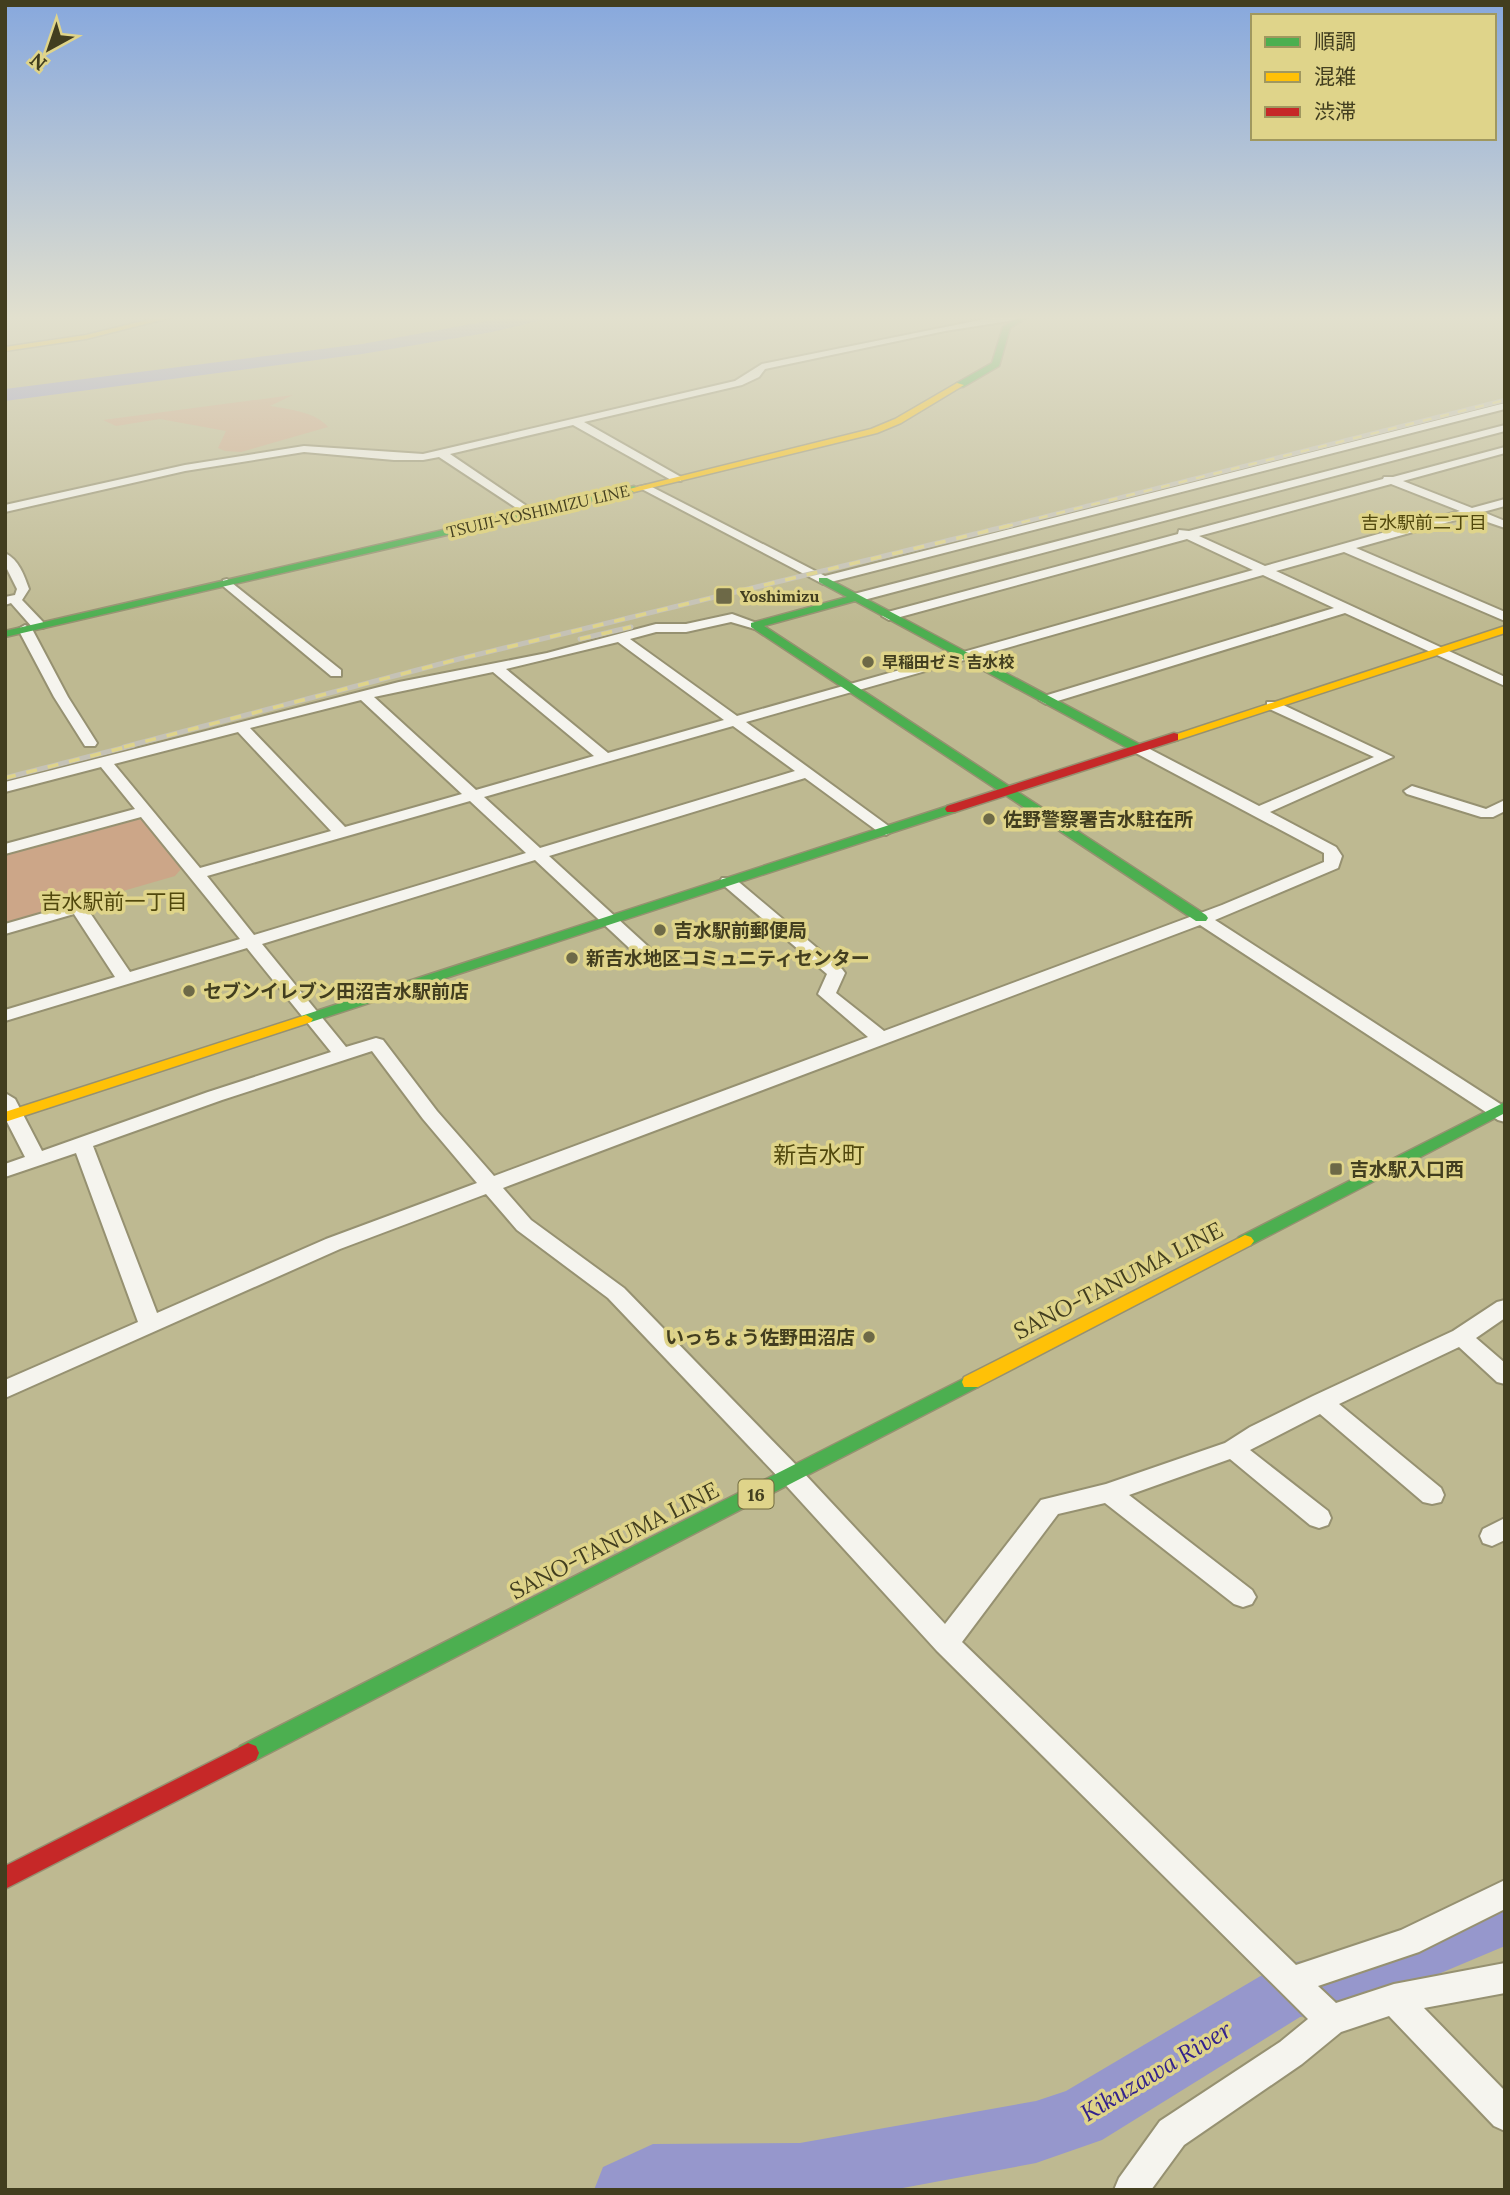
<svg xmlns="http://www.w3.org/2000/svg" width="1510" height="2195" font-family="Lora,'Noto Sans JP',serif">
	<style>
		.green { fill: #cca688 }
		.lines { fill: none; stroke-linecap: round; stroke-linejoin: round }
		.river { fill: #9697cc; fill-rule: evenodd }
		.street-casing { stroke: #969171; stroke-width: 4 }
		.fast-casing { stroke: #969171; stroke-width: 3 }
		.slow-casing { stroke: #969171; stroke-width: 3 }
		.jam-casing { stroke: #969171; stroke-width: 3 }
		.street { fill: #f5f4ee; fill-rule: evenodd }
		.fast { fill: #4caf50; fill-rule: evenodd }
		.slow { fill: #ffc107; fill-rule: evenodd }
		.jam { fill: #c62828; fill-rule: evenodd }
		.rail-far1-casing { stroke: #c5c2b6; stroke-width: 4.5 }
		.rail-casing { stroke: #c5c2b6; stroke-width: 5 }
		.rail-far1 { stroke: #dfd48a; stroke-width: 2.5; stroke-dasharray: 9; stroke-linecap: butt }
		.rail { stroke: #dfd48a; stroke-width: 3.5; stroke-dasharray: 11; stroke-linecap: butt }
		.poi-dot { fill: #6d6947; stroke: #dfd48a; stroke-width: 2.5 }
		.labels { text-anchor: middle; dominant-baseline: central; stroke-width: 7; stroke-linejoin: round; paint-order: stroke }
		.far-street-label { font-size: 16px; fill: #423e1f; stroke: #dfd48a }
		.far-poi-label { font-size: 16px; font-weight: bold; fill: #423e1f; stroke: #dfd48a; text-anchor: start }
		.far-neighbourhood-label { font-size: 18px; fill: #51480d; stroke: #dfd48a }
		.shield { fill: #dfd48a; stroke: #716b3f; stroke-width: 2 }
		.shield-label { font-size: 18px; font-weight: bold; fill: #423e1f }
		.poi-label { font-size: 19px; font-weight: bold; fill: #423e1f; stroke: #dfd48a; text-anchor: start }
		.neighbourhood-label { font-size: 21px; fill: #51480d; stroke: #dfd48a }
		.quarter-label { font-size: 23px; fill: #51480d; stroke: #dfd48a }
		.near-street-label { font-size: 23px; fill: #423e1f; stroke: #dfd48a }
		.near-water-label { font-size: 24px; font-style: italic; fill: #32218d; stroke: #dfd48a }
	</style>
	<rect width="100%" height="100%" fill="#beb991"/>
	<!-- green -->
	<path class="green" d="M293 395 270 406C288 409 316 412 328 427L241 452 225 451 218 448 226 431 160 419 116 426 103 420Z
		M130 819 142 820 181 869 175 876 5 925V853Z"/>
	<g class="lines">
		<!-- river -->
		<path class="river" d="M515 316H545L542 320 492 332 362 354 5 401V389L362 344Z
			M1505 1892V1946L1360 2007 1300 2017 1102 2140 1036 2163 892 2190H594L603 2167 653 2144 800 2143 1036 2101 1066 2091 1269 1971 1290 1963 1359 1951Z"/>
		<defs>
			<path id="street" d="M1000 316H1017L1022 319 945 331 765 369 759 377 742 385 584 422 681 477V481H673L573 425 450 454 534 511 536 513 530 517 439 457 423 460H394L304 452 185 471 5 512V505L185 465 304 446 423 454 735 381 762 364Z
				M1505 403V409L823 584 638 487 648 485 825 576Z
				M1505 425V431L860 601H850L849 598 850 595Z
				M1505 447V453L1403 481 1472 508 1505 499V506L1483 512 1505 521V528L1470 516 1356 548 1505 612V621L1344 552 1276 571 1505 677V686L1345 613 1051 703 1046 704 1039 700 1041 697 1334 608 1263 575 746 722 894 830 886 835 880 833 805 778 549 856 653 951 656 955 653 959H641L535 860 262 944 346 1047 376 1038 383 1040 437 1111 494 1176 868 1037 818 994 827 974 722 884 720 881 722 878H734L842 969 845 973 836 993 884 1031 1222 905 1324 862V853L1132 751 1130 748 1132 745H1142L1259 806 1374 757 1267 708V702H1277L1393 757 1270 812 1336 847 1342 856 1338 868 1215 920 1505 1107V1122L1498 1120 1200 925 503 1188 531 1220 624 1288 800 1469 945 1624 1041 1500 1106 1484 1225 1443 1250 1427 1313 1396 1453 1331 1497 1302 1505 1300V1318L1476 1338 1505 1363V1384L1497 1382 1459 1347 1339 1404 1441 1488 1444 1495 1441 1502 1432 1504 1423 1502 1320 1414 1250 1450 1328 1511 1331 1518 1328 1525 1319 1528 1310 1525 1230 1459 1129 1495 1252 1590 1256 1597 1252 1604 1243 1607 1234 1604 1105 1503 1058 1514 962 1642 1296 1965 1401 1930 1505 1880V1909L1419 1952 1318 1986 1336 2003 1394 1984 1505 1963V1993L1424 2008 1505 2091V2131L1494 2126 1389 2016 1341 2032 1302 2064 1184 2145 1151 2190H1114L1119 2178 1160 2121 1280 2042 1308 2019 937 1651 782 1481 608 1298 517 1230 486 1194 340 1249 5 1398V1380L138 1322 76 1153 5 1177V1164L25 1157 5 1118V1093L15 1099 42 1151 208 1092 331 1052 247 948 5 1021V1010L115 977 74 914 5 934V924L78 903 84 904 130 972 240 939 141 817 5 854V844L135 809 101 767 5 792V782L399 682 547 653 656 624H686L732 614 762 625 755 629 731 622 686 632H656L630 639 737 716 1253 570 1187 539 889 620 882 616 884 613 1178 534 1179 530 1189 531 1383 479 1384 477H1393ZM1391 484 1460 511 1265 566 1199 536ZM618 642 724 720 608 753 506 669ZM493 672 594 756 476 790 374 697ZM361 700 462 794 345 827 250 728ZM733 726 795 771 540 848 484 797ZM238 732 331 831 200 868 114 764ZM470 801 526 853 254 935 207 876ZM372 1051 423 1119 477 1183 326 1239 157 1313 93 1146 222 1100Z
				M5 553C19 560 24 575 29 589L22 600 43 622V628H33L11 603 5 605V597L15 595 17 589 5 565Z
				M227 579 341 670V676H331L223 586V580Z
				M25 625 32 629 68 697 97 743 95 746H85L54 697 18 629Z
				M1412 786 1486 809 1505 800V811L1493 817H1481L1407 794 1404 791Z
				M1505 1518V1540L1492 1546 1483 1543 1480 1536 1483 1529Z"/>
			<path id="fast" d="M1020 316H1029L1010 328 999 366 963 387H957V383L992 363 1003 327Z
				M634 486 639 489 637 491 5 637V631Z
				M819 578H827L1141 745V751H1133L855 601 764 626 1206 915 1208 918 1206 921H1196L751 627V623L847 597 819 582Z
				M951 805 955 806V812L311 1022 306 1023 299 1019 301 1016Z
				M1505 1102V1113L1251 1245H1239L1236 1241 1239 1237Z
				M971 1375 978 1377 980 1382 978 1387 256 1760 248 1763 240 1760 237 1753 240 1746Z"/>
			<path id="slow" d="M163 316H177L86 339 5 351V347L86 335Z
				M957 383 964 385 901 423 877 433 634 492 629 489 871 429 895 419Z
				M1505 626V633L1178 740 1174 741 1168 737Z
				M306 1015 313 1019 311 1022 5 1122V1112Z
				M1245 1235 1251 1237 1254 1241 1251 1245 978 1387H964L962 1382 964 1377Z"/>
			<path id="jam" d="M1174 733 1178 734V740L955 812H947L945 809 947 806Z
				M248 1743 256 1746 259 1753 256 1760 5 1889V1866Z"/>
		</defs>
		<!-- street casing -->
		<use href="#street" class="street-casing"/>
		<!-- fast casing -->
		<use href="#fast" class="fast-casing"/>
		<!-- slow casing -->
		<use href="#slow" class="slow-casing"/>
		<!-- jam casing -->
		<use href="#jam" class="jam-casing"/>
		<!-- street -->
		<use href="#street" class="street"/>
		<!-- fast -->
		<use href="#fast" class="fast"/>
		<!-- slow -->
		<use href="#slow" class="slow"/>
		<!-- jam -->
		<use href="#jam" class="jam"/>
		<defs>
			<path id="rail-far1" d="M1004 527 1505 400"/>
			<path id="rail" d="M580 639 631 627
				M124 747 459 659 1012 525
				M5 778 134 745"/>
		</defs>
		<!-- rail-far1 casing -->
		<use href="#rail-far1" class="rail-far1-casing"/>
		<!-- rail casing -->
		<use href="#rail" class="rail-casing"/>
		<!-- rail-far1 -->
		<use href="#rail-far1" class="rail-far1"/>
		<!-- rail -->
		<use href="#rail" class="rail"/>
	</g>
	<!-- sky -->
	<linearGradient id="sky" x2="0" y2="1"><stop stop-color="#87a8dd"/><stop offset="0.51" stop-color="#e2e0ce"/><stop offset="1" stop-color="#e2e0ce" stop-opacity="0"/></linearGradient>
	<rect width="1510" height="623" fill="url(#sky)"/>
	<!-- markers -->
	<g class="poi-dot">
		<rect x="715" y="587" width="18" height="18" rx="3.5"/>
		<circle cx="868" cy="662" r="7"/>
		<circle cx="989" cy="819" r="7"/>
		<circle cx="660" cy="930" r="7"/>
		<circle cx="572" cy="958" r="7"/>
		<circle cx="189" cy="991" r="7"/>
		<rect x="1329" y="1162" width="14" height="14" rx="3.5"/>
		<circle cx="869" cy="1337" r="7"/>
	</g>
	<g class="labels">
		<!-- far-street labels -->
		<g class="far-street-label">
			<text transform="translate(538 511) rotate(-13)">TSUIJI-YOSHIMIZU LINE</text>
		</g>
		<!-- far-poi labels -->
		<g class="far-poi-label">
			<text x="740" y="596">Yoshimizu</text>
			<text x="882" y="662">早稲田ゼミ 吉水校</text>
		</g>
		<!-- far-neighbourhood labels -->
		<g class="far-neighbourhood-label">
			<text x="1424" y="522">吉水駅前二丁目</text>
		</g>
		<!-- shield labels -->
		<rect class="shield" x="738.5" y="1479.5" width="35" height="29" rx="5"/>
		<g class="shield-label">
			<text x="756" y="1494">16</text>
		</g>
		<!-- poi labels -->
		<g class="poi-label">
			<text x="1003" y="819">佐野警察署吉水駐在所</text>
			<text x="674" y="930">吉水駅前郵便局</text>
			<text x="586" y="958">新吉水地区コミュニティセンター</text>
			<text x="203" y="991">セブンイレブン田沼吉水駅前店</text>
			<text x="1350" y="1169">吉水駅入口西</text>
			<text x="855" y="1337" text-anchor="end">いっちょう佐野田沼店</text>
		</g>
		<!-- neighbourhood labels -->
		<g class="neighbourhood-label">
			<text x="114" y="901">吉水駅前一丁目</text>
		</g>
		<!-- quarter labels -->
		<g class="quarter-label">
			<text x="819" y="1154">新吉水町</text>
		</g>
		<!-- near-street labels -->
		<g class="near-street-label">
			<text transform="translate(1118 1280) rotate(-27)">SANO-TANUMA LINE</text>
			<text transform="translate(614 1540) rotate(-27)">SANO-TANUMA LINE</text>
		</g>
		<!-- near-water labels -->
		<g class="near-water-label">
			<text transform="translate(1156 2071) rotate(-31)">Kikuzawa River</text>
		</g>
	</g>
	<!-- border -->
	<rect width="1510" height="2195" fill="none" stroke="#423e1f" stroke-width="14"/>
	<!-- legend -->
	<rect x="1251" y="14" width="245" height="126" fill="#dfd48a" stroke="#a0985f" stroke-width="2"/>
	<rect x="1265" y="37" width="35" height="10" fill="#4caf50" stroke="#a0985f" stroke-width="2"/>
	<text x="1314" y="49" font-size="21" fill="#423e1f">順調</text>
	<rect x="1265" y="72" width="35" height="10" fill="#ffc107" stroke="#a0985f" stroke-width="2"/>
	<text x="1314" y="84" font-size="21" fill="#423e1f">混雑</text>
	<rect x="1265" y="107" width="35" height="10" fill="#c62828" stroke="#a0985f" stroke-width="2"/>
	<text x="1314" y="119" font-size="21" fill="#423e1f">渋滞</text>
	<!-- north arrow -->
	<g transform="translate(49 49) rotate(220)" stroke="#dfd48a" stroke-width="5" paint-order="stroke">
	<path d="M0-5L12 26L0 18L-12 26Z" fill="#423e1f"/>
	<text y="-10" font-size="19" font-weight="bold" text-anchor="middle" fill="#423e1f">N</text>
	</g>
</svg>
